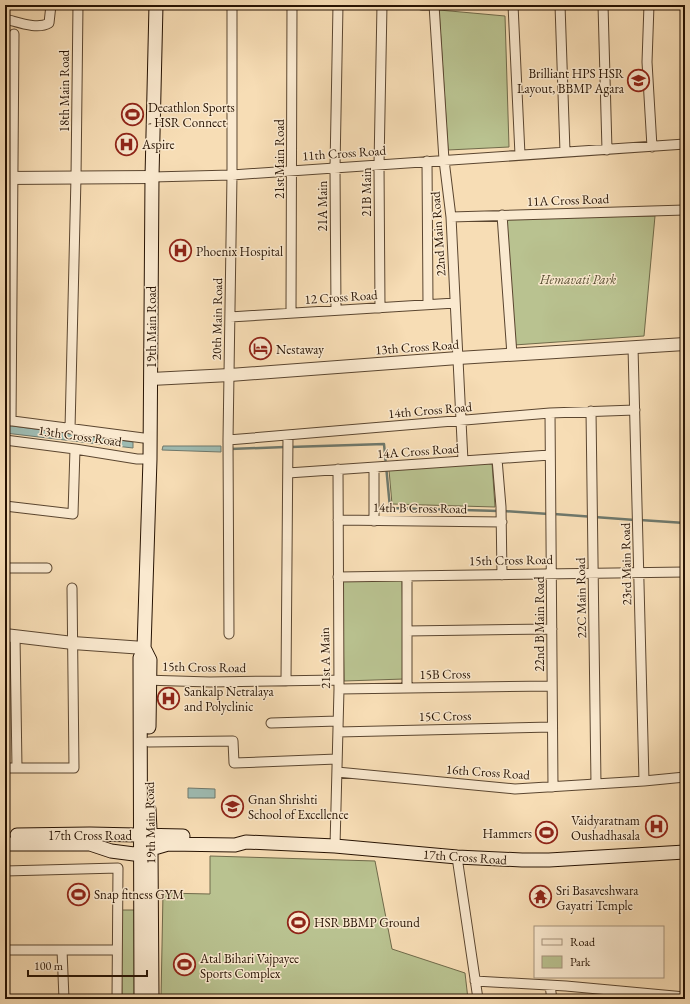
<svg xmlns="http://www.w3.org/2000/svg" width="690" height="1004" font-family="'EB Garamond',serif">
	<style>
		.green { fill: #b9c290; stroke: #706a4a }
		.water { fill: #9ebbb2; stroke: #6e786c }
		.lines { fill: none; stroke-linecap: round; stroke-linejoin: round }
		.stream { stroke: #6e786c; stroke-width: 2.5 }
		.minor-casing { stroke: #5b4630; stroke-width: 11 }
		.tertiary-casing { stroke: #5b4630; stroke-width: 14 }
		.secondary-casing { stroke: #271303; stroke-width: 15 }
		.minor { stroke: #fae9cf; stroke-width: 9 }
		.tertiary { stroke: #fae9cf; stroke-width: 12 }
		.secondary { stroke: #fae9cf; stroke-width: 13 }
		.labels { text-anchor: middle; dominant-baseline: central; stroke-width: 3; stroke-linejoin: round; paint-order: stroke }
		.poi-label { font-size: 13px; fill: #271303; stroke: #fae9cf; text-anchor: start }
		.street-label { font-size: 13px; fill: #271303; stroke: #fae9cf }
		.park-label { font-size: 13px; font-style: italic; fill: #5a5034; stroke: #fae9cf }
	</style>
	<rect width="100%" height="100%" fill="#f7ddb5"/>
	<filter id="stains"><feTurbulence type="fractalNoise" baseFrequency=".005" numOctaves="4"/><feColorMatrix values="0 0 0 0 .2 0 0 0 0 .09 0 0 0 0 .02 0 0 0 .5 -.17"/></filter>
	<radialGradient id="worn" r=".72"><stop offset=".6" stop-color="#630" stop-opacity="0"/><stop offset="1" stop-color="#630" stop-opacity=".3"/></radialGradient>
	<!-- green -->
	<path class="green" d="M439 10 505 16 509 147 448 150Z
		M655 216 644 336 514 345 505 218Z
		M492 463 495 507 392 504 389 470Z
		M402 579 404 679 344 681 342 580Z
		M210 856 375 861 392 949 465 973 468 999H161L163 893 210 894Z
		M120 910H135V999H122Z"/>
	<!-- water -->
	<path class="water" d="M5 425 133 442V448L5 433Z
		M163 446H221V452L162 450Z
		M188 788 215 789V798H188Z"/>
	<g class="lines">
		<!-- stream -->
		<path class="stream" d="M290 447 384 444 390 508 499 511
			M230 449 285 447
			M504 511 549 514
			M554 514 635 520
			M640 520 685 523"/>
		<defs>
			<path id="minor" d="M422 5H434
				M434 5 444 160 451 217 463 461
				M513 5 520 155
				M560 5 565 152
				M603 5 607 150
				M649 5 647 62 652 147
				M5 19C18 22 37 30 49 23L51 5
				M427 161 428 304
				M152 177 232 175 685 144
				M502 215 512 355
				M451 217 685 210
				M380 308 379 165 382 5
				M336 310 335 168 338 5
				M291 313 292 5
				M230 317 455 303
				M633 347 644 781
				M591 411 596 784
				M550 413 553 787
				M5 420 151 439
				M11 421 14 34
				M70 429 76 177 78 5
				M5 440 75 449 137 459H150
				M228 440 550 413 635 410
				M497 459 501 507 502 575
				M374 468V521
				M288 473 550 455
				M5 506 73 514 75 449
				M338 520 502 522
				M5 568H47
				M407 576V688
				M338 577 685 572
				M407 631 552 629
				M229 634 228 440 232 175V5
				M15 636 17 768
				M144 680 210 682 339 680
				M286 681 288 436
				M339 689 552 686
				M271 723 338 721
				M338 732 552 727
				M149 742 233 741 234 763 337 759
				M5 768H74L72 588
				M337 772 515 789 644 781 685 777
				M335 846 339 689 338 469
				M457 857 478 999
				M5 871 118 868 117 999
				M5 950H117
				M62 950 64 999
				M475 981 566 986 685 997
				M550 986 552 999"/>
			<path id="tertiary" d="M5 178 152 177
				M151 379 230 375 458 358 685 344
				M5 635 73 643 144 648"/>
			<path id="secondary" d="M144 648 150 660 149 727
				M149 809 151 850 152 999
				M17 835 90 834 183 836
				M5 844H90L111 851 134 854 168 844 235 845 246 842 335 846 457 857 522 860H549L685 852
				M141 999 140 658 144 648 150 459 152 177 156 5"/>
		</defs>
		<!-- minor casing -->
		<use href="#minor" class="minor-casing"/>
		<!-- tertiary casing -->
		<use href="#tertiary" class="tertiary-casing"/>
		<!-- secondary casing -->
		<use href="#secondary" class="secondary-casing"/>
		<!-- minor -->
		<use href="#minor" class="minor"/>
		<!-- tertiary -->
		<use href="#tertiary" class="tertiary"/>
		<!-- secondary -->
		<use href="#secondary" class="secondary"/>
	</g>
	<!-- icons -->
	<defs>
		<symbol id="school-ring" viewBox="-11 -11 22 22"><circle r="9.5" fill="#fae9cf" stroke="#8f2418" stroke-width="1.5"/><path d="M0-5L7-2L0 1L-7-2ZM-4 1L0 2.5L4 1V4Q0 6-4 4Z" fill="#8f2418"/></symbol>
		<symbol id="stadium-ring" viewBox="-11 -11 22 22"><circle r="9.5" fill="#fae9cf" stroke="#8f2418" stroke-width="1.5"/><path d="M0-5a6.5 5 0 1 0 0 10a6.5 5 0 1 0 0-10ZM-3.5-1.8h7v3.6h-7Z" fill="#8f2418"/></symbol>
		<symbol id="hospital-ring" viewBox="-11 -11 22 22"><circle r="9.5" fill="#fae9cf" stroke="#8f2418" stroke-width="1.5"/><path d="M-5-5h3v3.5h4V-5h3V5h-3V1.5h-4V5h-3Z" fill="#8f2418"/></symbol>
		<symbol id="hotel-ring" viewBox="-11 -11 22 22"><circle r="9.5" fill="#fae9cf" stroke="#8f2418" stroke-width="1.5"/><path d="M-6-4.5h1.5V1H6V5H4.5V3h-9V5H-6ZM-4 0a1.8 1.8 0 1 1 3.6 0ZM.5 0V-2.5h3Q6-2.5 6 0Z" fill="#8f2418"/></symbol>
		<symbol id="temple-ring" viewBox="-11 -11 22 22"><circle r="9.5" fill="#fae9cf" stroke="#8f2418" stroke-width="1.5"/><path d="M0-6L5-2H3V0L6.5 2.5H4V6H1.5V3h-3V6H-4V2.5H-6.5L-3 0V-2H-5Z" fill="#8f2418"/></symbol>
	</defs>
	<g fill-rule="evenodd">
		<use href="#school-ring" x="626" y="68" width="25" height="25"/>
		<use href="#stadium-ring" x="120" y="102" width="25" height="25"/>
		<use href="#hospital-ring" x="114" y="132" width="25" height="25"/>
		<use href="#hospital-ring" x="168" y="238" width="25" height="25"/>
		<use href="#hotel-ring" x="248" y="336" width="25" height="25"/>
		<use href="#hospital-ring" x="156" y="686" width="25" height="25"/>
		<use href="#school-ring" x="220" y="794" width="25" height="25"/>
		<use href="#hospital-ring" x="644" y="814" width="25" height="25"/>
		<use href="#stadium-ring" x="534" y="820" width="25" height="25"/>
		<use href="#stadium-ring" x="66" y="882" width="25" height="25"/>
		<use href="#temple-ring" x="528" y="884" width="25" height="25"/>
		<use href="#stadium-ring" x="286" y="910" width="25" height="25"/>
		<use href="#stadium-ring" x="172" y="952" width="25" height="25"/>
	</g>
	<g class="labels">
		<!-- poi labels -->
		<g class="poi-label">
			<text x="624" y="73" text-anchor="end">Brilliant HPS HSR<tspan x="624" dy="15">Layout, BBMP Agara</tspan></text>
			<text x="148" y="107">Decathlon Sports<tspan x="148" dy="15">- HSR Connect</tspan></text>
			<text x="142" y="144">Aspire</text>
			<text x="196" y="251">Phoenix Hospital</text>
			<text x="276" y="349">Nestaway</text>
			<text x="184" y="691">Sankalp Netralaya<tspan x="184" dy="15">and Polyclinic</tspan></text>
			<text x="248" y="799">Gnan Shrishti<tspan x="248" dy="15">School of Excellence</tspan></text>
			<text x="640" y="820" text-anchor="end">Vaidyaratnam<tspan x="640" dy="15">Oushadhasala</tspan></text>
			<text x="532" y="833" text-anchor="end">Hammers</text>
			<text x="556" y="890">Sri Basaveshwara<tspan x="556" dy="15">Gayatri Temple</tspan></text>
			<text x="94" y="894">Snap fitness GYM</text>
			<text x="314" y="922">HSR BBMP Ground</text>
			<text x="200" y="958">Atal Bihari Vajpayee<tspan x="200" dy="15">Sports Complex</tspan></text>
		</g>
		<!-- street labels -->
		<g class="street-label">
			<text transform="translate(64 91) rotate(-90)">18th Main Road</text>
			<text transform="translate(344 153) rotate(-4)">11th Cross Road</text>
			<text transform="translate(279 159) rotate(-90)">21st Main Road</text>
			<text transform="translate(366 192) rotate(-90)">21B Main</text>
			<text transform="translate(568 200) rotate(-2)">11A Cross Road</text>
			<text transform="translate(322 206) rotate(-90)">21A Main</text>
			<text transform="translate(438 234) rotate(-94)">22nd Main Road</text>
			<text transform="translate(341 297) rotate(-4)">12 Cross Road</text>
			<text transform="translate(217 319) rotate(-89)">20th Main Road</text>
			<text transform="translate(151 327) rotate(-90)">19th Main Road</text>
			<text transform="translate(417 347) rotate(-4)">13th Cross Road</text>
			<text transform="translate(430 410) rotate(-5)">14th Cross Road</text>
			<text transform="translate(80 436) rotate(8)">13th Cross Road</text>
			<text transform="translate(418 451) rotate(-4)">14A Cross Road</text>
			<text transform="translate(420 508) rotate(1)">14th B Cross Road</text>
			<text transform="translate(511 560) rotate(-1)">15th Cross Road</text>
			<text transform="translate(626 564) rotate(-91)">23rd Main Road</text>
			<text transform="translate(581 598) rotate(-91)">22C Main Road</text>
			<text transform="translate(539 624) rotate(-90)">22nd B Main Road</text>
			<text transform="translate(325 658) rotate(-91)">21st A Main</text>
			<text transform="translate(204 667) rotate(1)">15th Cross Road</text>
			<text transform="translate(445 674) rotate(-1)">15B Cross</text>
			<text transform="translate(445 716) rotate(-1)">15C Cross</text>
			<text transform="translate(488 772) rotate(4)">16th Cross Road</text>
			<text transform="translate(150 823) rotate(-91)">19th Main Road</text>
			<text x="90" y="835">17th Cross Road</text>
			<text transform="translate(465 857) rotate(4)">17th Cross Road</text>
		</g>
		<!-- park labels -->
		<g class="park-label">
			<text x="578" y="279">Hemavati Park</text>
		</g>
	</g>
	<!-- margin -->
	<rect width="690" height="1004" fill="none" stroke="#f7ddb5" stroke-width="20"/>
	<rect x="6" y="6" width="678" height="992" fill="none" stroke="#271303" stroke-width="2"/>
	<rect x="10" y="10" width="670" height="984" fill="none" stroke="#271303"/>
	<!-- legend -->
	<rect x="534" y="926" width="130" height="52" fill="#fae9cf" stroke="#a6937d"/>
	<rect x="542" y="939" width="20" height="6" fill="#fae9cf" stroke="#a6937d"/>
	<text x="570" y="946" font-size="12" fill="#271303">Road</text>
	<rect x="542" y="956" width="20" height="12" fill="#b9c290" stroke="#a6937d"/>
	<text x="570" y="966" font-size="12" fill="#271303">Park</text>
	<!-- scale -->
	<path d="M28 970v6h119v-6" fill="none" stroke="#271303" stroke-width="2"/>
	<text x="34" y="970" font-size="12" fill="#271303" stroke="#fae9cf" stroke-width="3" paint-order="stroke">100 m</text>
	<rect width="100%" height="100%" filter="url(#stains)"/>
	<rect width="100%" height="100%" fill="url(#worn)"/>
</svg>
